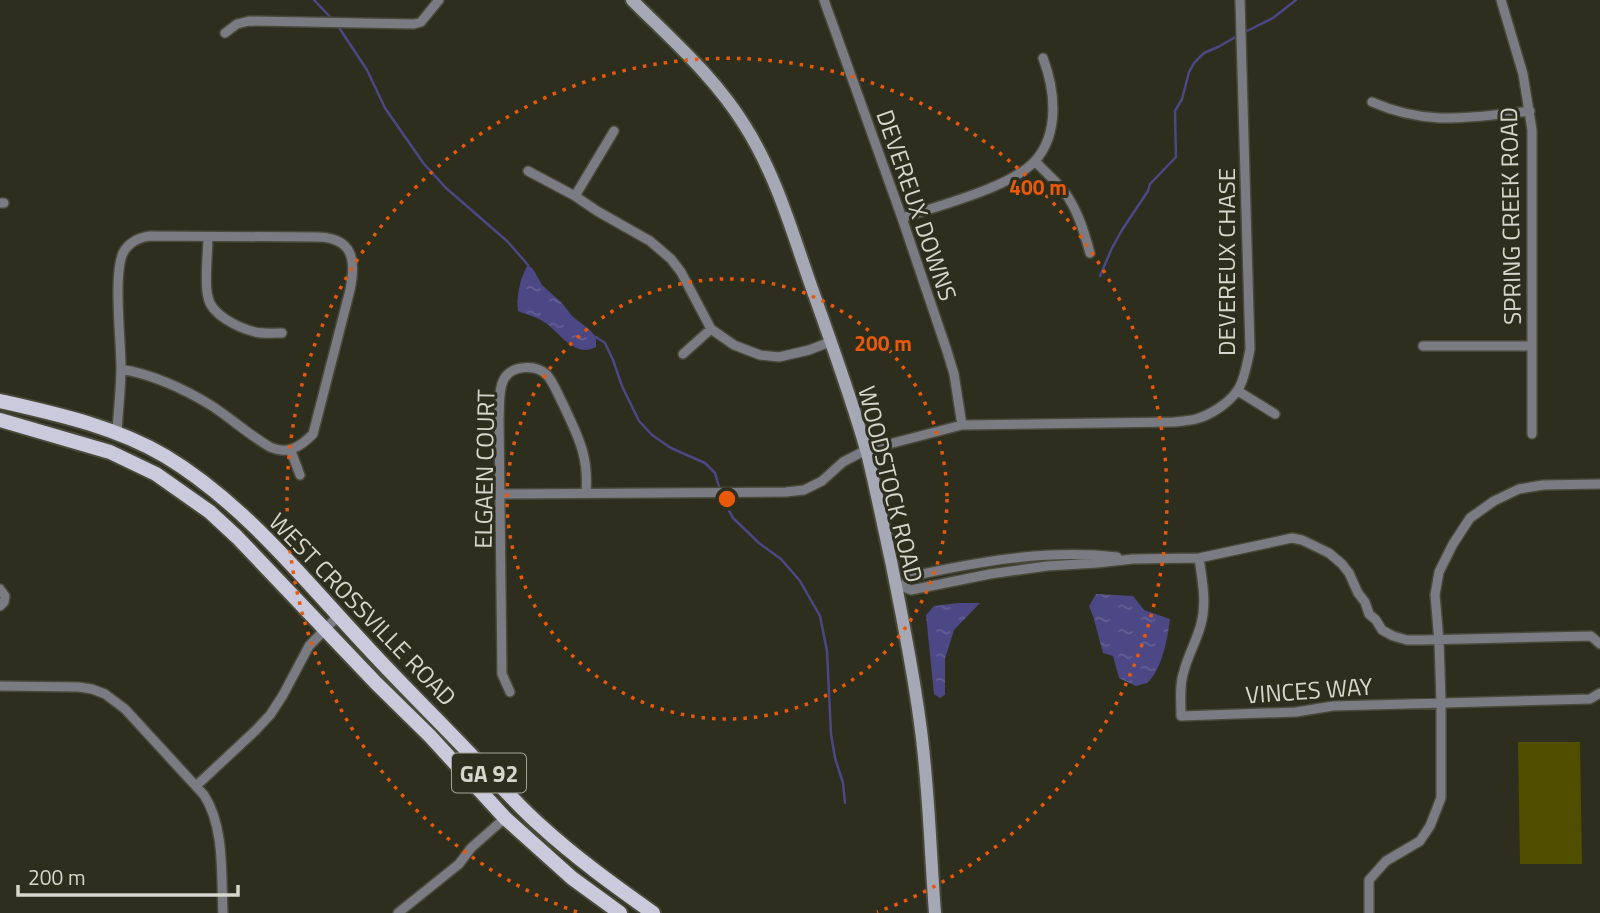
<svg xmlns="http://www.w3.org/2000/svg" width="1600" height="913" font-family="'Titillium Web',sans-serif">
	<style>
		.grass { fill: #504f00 }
		.water { fill: url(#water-ripples) }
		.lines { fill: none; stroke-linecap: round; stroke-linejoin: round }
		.stream { stroke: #4c4785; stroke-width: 2.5 }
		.street-casing { stroke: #484939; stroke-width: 12 }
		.secondary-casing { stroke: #484939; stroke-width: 16 }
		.primary-casing { stroke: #484939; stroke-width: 18 }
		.street { stroke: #7b7b84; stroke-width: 9 }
		.secondary { stroke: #a7a8b6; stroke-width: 12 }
		.primary { stroke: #cacadc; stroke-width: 14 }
		.ring { fill: none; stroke: #e8590c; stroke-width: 3.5; stroke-dasharray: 3.5 7 }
		.labels { text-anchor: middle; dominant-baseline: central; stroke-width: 6; stroke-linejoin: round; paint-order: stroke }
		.shield { fill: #2d2e1d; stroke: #a3a498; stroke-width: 2 }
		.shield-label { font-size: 23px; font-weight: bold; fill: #d6d7cc }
		.street-label { font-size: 24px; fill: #d6d7cc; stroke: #2d2e1d }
		.centre { fill: #e8590c; stroke: #2d2e1d; stroke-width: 3.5 }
		.ring-label { font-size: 21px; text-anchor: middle; font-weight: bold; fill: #e8590c; stroke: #2d2e1d; stroke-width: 6; stroke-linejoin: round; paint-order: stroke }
	</style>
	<defs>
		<pattern id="water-ripples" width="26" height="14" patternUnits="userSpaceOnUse" patternTransform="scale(1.75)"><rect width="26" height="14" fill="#4c4785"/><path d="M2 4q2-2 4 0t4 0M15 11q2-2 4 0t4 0" fill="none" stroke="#656195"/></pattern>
	</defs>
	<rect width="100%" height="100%" fill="#2d2e1d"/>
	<!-- grass -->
	<path class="grass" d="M1518 742H1580L1582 864H1520Z"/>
	<!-- water -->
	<path class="water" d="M528 265 533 269 542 285 562 303 572 316 590 330 596 337V347C574 359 559 331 544 322 535 316 527 315 518 311 516 298 520 277 528 265Z
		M1096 594 1133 596 1144 610 1170 619C1168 636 1162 671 1147 683 1146 683 1137 686 1136 686L1119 678 1113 656 1103 653 1093 616 1089 606Z
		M958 603H980L954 630 945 659V695L940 698 934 694 926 615 934 606Z"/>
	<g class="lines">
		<!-- stream -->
		<path class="stream" d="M314 0 334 21
			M338 26 367 70 385 108 424 164 446 188 507 241 528 265
			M1245 32 1273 18 1296 0
			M1100 276 1112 248 1122 230 1148 191 1150 184 1176 157 1175 111 1182 99 1189 72 1194 63 1204 53 1218 47 1239 35
			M596 337 605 343 613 360 622 386 639 421 652 435 671 448 705 463 715 473 720 490
			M722 497 733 518 759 543 781 559 800 581 820 616 827 651 831 734 835 758 843 783 845 803"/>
		<defs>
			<path id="street" d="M824 0 902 218 947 351 954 374 962 425
				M1501 0 1523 74 1532 130V434
				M225 33 237 24 249 21 414 24 421 22 439 0
				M1372 102C1429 127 1471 117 1530 111
				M1035 161C1044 171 1054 179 1063 190 1077 208 1084 231 1090 253
				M528 171 575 196 597 211 650 241 671 259 681 272 711 329 734 345 760 355 779 357 809 350 830 342
				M575 196 614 131
				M0 203H4
				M902 218C937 206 1010 188 1035 161 1060 133 1055 90 1043 58
				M208 237C208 253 204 283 208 297 211 315 239 328 255 332 264 334 273 333 282 333
				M1423 346H1532
				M683 354 711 329
				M1238 391 1275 414
				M117 433C118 411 121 389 121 367 121 340 113 275 123 253 128 243 139 237 150 236L318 237C354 238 356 261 350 290L313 434C300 447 288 455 270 447 249 435 232 419 212 406 183 388 154 375 121 369
				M291 451 300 475
				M501 494 786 492 804 490 822 481 843 462 866 450 962 425 1174 422C1181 421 1189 421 1196 419 1210 415 1228 404 1237 391 1244 382 1248 360 1250 349L1240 0
				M1199 558C1202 580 1207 602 1201 624 1197 640 1188 655 1184 671 1179 685 1181 701 1181 716L1296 712 1333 706 1590 699 1600 693
				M904 587 908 577C976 562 1047 549 1117 557
				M897 588 904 587 911 590 990 574 1047 566 1097 563 1133 559 1199 558 1292 538 1302 540 1329 553 1342 564 1349 573 1358 593 1365 602 1369 614 1376 620 1382 630 1393 636 1407 640H1423L1591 636 1600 644
				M0 589 5 596 4 602 0 606
				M0 686 78 687 92 689 105 694 125 709 204 795C225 827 221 876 223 913
				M510 692 502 674 499 418C500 406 498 390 504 379 512 365 536 364 547 375 554 383 558 395 563 404 578 437 589 455 586 493
				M196 786 256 730 270 715 283 695 309 646 338 616
				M398 913 459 864 471 848 505 818
				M1369 913V880L1386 861 1420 841 1430 826 1441 798V702L1439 641 1435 595 1439 572 1453 544 1470 518 1494 501 1519 489 1543 485 1600 484"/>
			<path id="secondary" d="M632 0C672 40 715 77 745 126 778 178 794 239 815 297 833 348 852 400 867 453 876 489 883 525 891 561 902 615 913 669 920 723 929 786 930 850 935 913"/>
			<path id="primary" d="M0 401C56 414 114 426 165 456 245 504 305 581 368 648 402 685 439 721 474 758 496 780 517 805 541 826 576 858 615 886 653 913
				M0 420 110 452 156 474 210 512 237 537 376 683 430 736 505 818 572 878 620 913"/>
		</defs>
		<!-- street casing -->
		<use href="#street" class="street-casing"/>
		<!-- secondary casing -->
		<use href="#secondary" class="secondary-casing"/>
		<!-- primary casing -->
		<use href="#primary" class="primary-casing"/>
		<!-- street -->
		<use href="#street" class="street"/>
		<!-- secondary -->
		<use href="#secondary" class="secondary"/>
		<!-- primary -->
		<use href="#primary" class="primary"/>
	</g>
	<!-- distance rings -->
	<g class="ring">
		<circle cx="727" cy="499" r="220"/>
		<path d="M577 912A440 440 0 1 1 877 912"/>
	</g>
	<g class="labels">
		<!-- shield labels -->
		<rect class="shield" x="452" y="753.5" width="74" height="39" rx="5"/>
		<g class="shield-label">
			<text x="489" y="773">GA 92</text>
		</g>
		<!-- street labels -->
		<g class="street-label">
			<text transform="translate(917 205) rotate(71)">DEVEREUX DOWNS</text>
			<text transform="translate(1510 216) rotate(-91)">SPRING CREEK ROAD</text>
			<text transform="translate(1226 262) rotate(-90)">DEVEREUX CHASE</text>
			<text transform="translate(484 469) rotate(-89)">ELGAEN COURT</text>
			<text transform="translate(891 484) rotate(76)">WOODSTOCK ROAD</text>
			<text transform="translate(363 609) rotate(46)">WEST CROSSVILLE ROAD</text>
			<text transform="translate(1309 690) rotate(-4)">VINCES WAY</text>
		</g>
	</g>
	<circle cx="727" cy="499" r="10" class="centre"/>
	<g class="ring-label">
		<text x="1038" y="195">400 m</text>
		<text x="883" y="351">200 m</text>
	</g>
	<!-- scale -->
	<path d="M18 885v10h220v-10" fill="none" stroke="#d6d7cc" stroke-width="3.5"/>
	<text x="28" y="885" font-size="21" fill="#d6d7cc" stroke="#2d2e1d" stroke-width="5" paint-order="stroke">200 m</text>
</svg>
